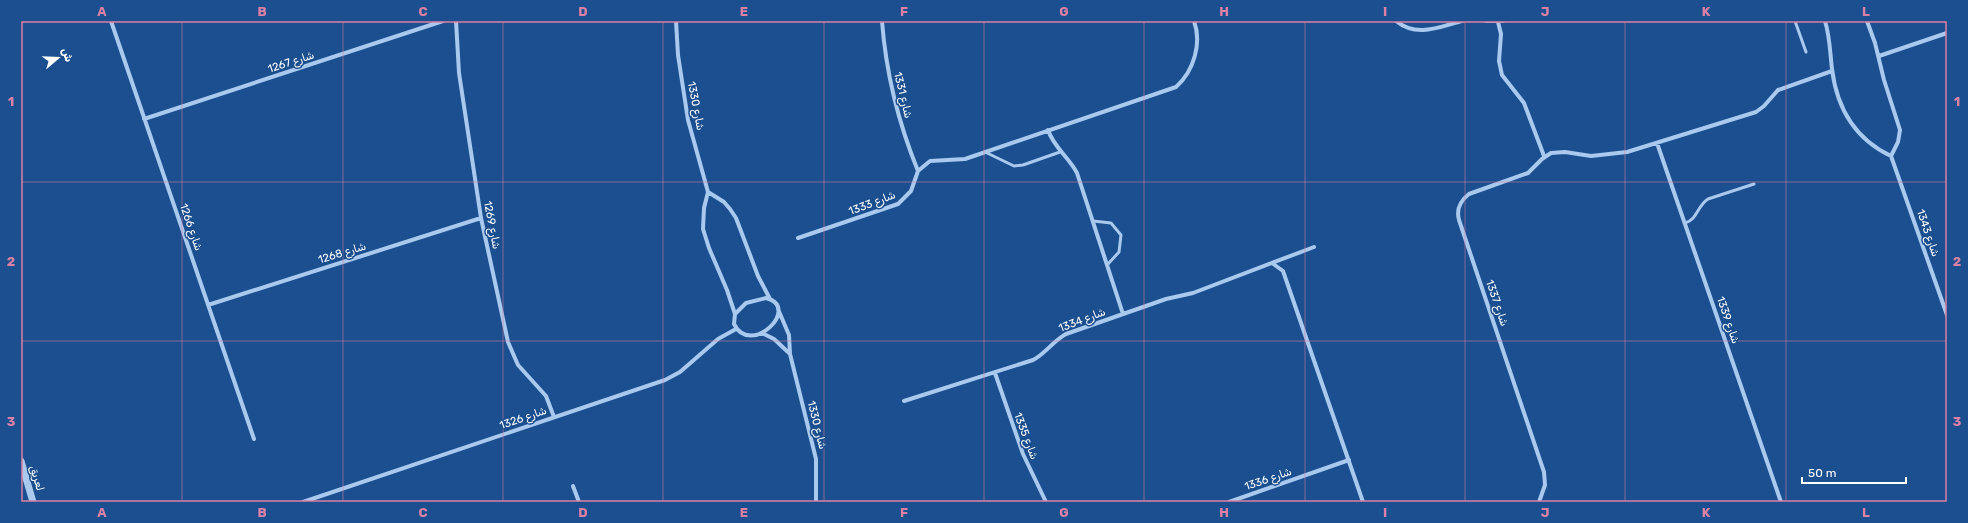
<svg xmlns="http://www.w3.org/2000/svg" width="1968" height="523" font-family="Rubik,'Noto Sans Arabic',sans-serif">
	<style>
		.lines { fill: none; stroke-linecap: round; stroke-linejoin: round }
		.service { stroke: #a9c9ee; stroke-width: 3 }
		.minor { stroke: #a9c9ee; stroke-width: 4 }
		.tertiary { stroke: #a9c9ee; stroke-width: 7 }
		.grid { fill: none; stroke: #dd80a5; stroke-width: 1; stroke-opacity: 0.55 }
		.labels { text-anchor: middle; dominant-baseline: central; stroke-width: 3; stroke-linejoin: round; paint-order: stroke }
		.street-label { font-size: 11px; fill: #fff; stroke: #1b4f8f }
		.neatline { fill: none; stroke: #dd80a5; stroke-width: 1.5 }
		.grid-label { font-size: 13px; text-anchor: middle; font-weight: bold; fill: #dd80a5 }
	</style>
	<rect width="100%" height="100%" fill="#1b4f8f"/>
	<g class="lines">
		<!-- service -->
		<path class="service" d="M1795 21 1806 52
			M985 152 1014 166 1023 165 1060 152
			M1093 221 1111 223 1121 235 1119 252 1108 264
			M1685 223C1698 219 1697 206 1708 199L1754 184"/>
		<!-- minor -->
		<path class="minor" d="M111 21 254 439
			M456 21 459 73 481 218 508 342 518 365 546 396 554 417
			M676 21 678 55 688 120 708 192 704 208 703 229 709 248 727 290 735 314
			M882 21C886 74 898 122 918 171
			M1396 21C1417 38 1439 27 1462 21
			M1486 21H1503
			M1825 21C1830 37 1830 53 1832 69 1837 109 1855 139 1891 156
			M1867 21 1875 43 1884 80 1900 130 1898 142 1891 156 1947 315
			M1498 22 1501 34 1499 61 1502 75 1524 103 1544 156
			M1879 56 1947 33
			M144 119 443 21
			M1048 130C1054 148 1069 157 1077 173L1123 314
			M1657 143 1781 502
			M708 192 724 202 730 209 736 218 758 276 770 299
			M798 238 898 204 911 191 918 171 930 161 965 159 1176 87C1194 71 1202 43 1194 21
			M1272 263 1283 271 1363 502
			M766 298C802 307 751 358 734 324L735 314 746 303Z
			M208 305 481 218
			M778 309 789 335 790 354 816 459V502
			M762 333 774 339 789 353
			M995 373 1023 454 1046 502
			M904 401 1033 360C1045 354 1053 341 1066 334L1166 299 1193 293 1314 247
			M573 486 579 502
			M303 502 665 380 680 372 718 339 736 329
			M1229 502 1349 460
			M1539 502 1545 485 1544 472 1459 220C1456 209 1460 201 1469 194L1528 173 1542 159 1551 153 1565 152 1591 156 1627 152 1756 112 1764 106 1778 90 1832 71"/>
		<!-- tertiary -->
		<path class="tertiary" d="M21 461 33 502"/>
	</g>
	<!-- grid -->
	<path class="grid" d="M182 21V502M343 21V502M503 21V502M663 21V502M824 21V502M984 21V502M1144 21V502M1305 21V502M1465 21V502M1625 21V502M1786 21V502M21 182H1947M21 341H1947"/>
	<g class="labels">
		<!-- street labels -->
		<g class="street-label">
			<text transform="translate(291 62) rotate(-18)">شارع 1267</text>
			<text transform="translate(903 95) rotate(76)">شارع 1331</text>
			<text transform="translate(696 106) rotate(79)">شارع 1330</text>
			<text transform="translate(872 203) rotate(-21)">شارع 1333</text>
			<text transform="translate(492 225) rotate(79)">شارع 1269</text>
			<text transform="translate(191 227) rotate(71)">شارع 1266</text>
			<text transform="translate(1928 233) rotate(71)">شارع 1343</text>
			<text transform="translate(342 253) rotate(-17)">شارع 1268</text>
			<text transform="translate(1497 303) rotate(71)">شارع 1337</text>
			<text transform="translate(1082 320) rotate(-21)">شارع 1334</text>
			<text transform="translate(1728 320) rotate(71)">شارع 1339</text>
			<text transform="translate(523 418) rotate(-19)">شارع 1326</text>
			<text transform="translate(817 425) rotate(76)">شارع 1330</text>
			<text transform="translate(1026 436) rotate(69)">شارع 1335</text>
			<text transform="translate(37 478) rotate(74)">لعريق</text>
			<text transform="translate(1268 479) rotate(-19)">شارع 1336</text>
		</g>
	</g>
	<!-- border -->
	<rect width="1968" height="523" fill="none" stroke="#1b4f8f" stroke-width="44"/>
	<!-- north arrow -->
	<g transform="translate(58 58) rotate(71)" stroke="#1b4f8f" stroke-width="3" paint-order="stroke">
	<path d="M0-3L7 15L0 10L-7 15Z" fill="#ffffff"/>
	<text y="-6" font-size="11" font-weight="bold" text-anchor="middle" fill="#ffffff">ش</text>
	</g>
	<!-- scale -->
	<path d="M1802 477v6h104v-6" fill="none" stroke="#ffffff" stroke-width="2"/>
	<text x="1808" y="477" font-size="12" fill="#ffffff" stroke="#1b4f8f" stroke-width="3" paint-order="stroke">50 m</text>
	<rect x="22" y="22" width="1924" height="479" class="neatline"/>
	<g class="grid-label">
		<text x="102" y="16">A</text>
		<text x="262" y="16">B</text>
		<text x="423" y="16">C</text>
		<text x="583" y="16">D</text>
		<text x="744" y="16">E</text>
		<text x="904" y="16">F</text>
		<text x="1064" y="16">G</text>
		<text x="1224" y="16">H</text>
		<text x="1385" y="16">I</text>
		<text x="1545" y="16">J</text>
		<text x="1706" y="16">K</text>
		<text x="1866" y="16">L</text>
		<text x="11" y="106">1</text>
		<text x="1957" y="106">1</text>
		<text x="11" y="266">2</text>
		<text x="1957" y="266">2</text>
		<text x="11" y="426">3</text>
		<text x="1957" y="426">3</text>
		<text x="102" y="517">A</text>
		<text x="262" y="517">B</text>
		<text x="423" y="517">C</text>
		<text x="583" y="517">D</text>
		<text x="744" y="517">E</text>
		<text x="904" y="517">F</text>
		<text x="1064" y="517">G</text>
		<text x="1224" y="517">H</text>
		<text x="1385" y="517">I</text>
		<text x="1545" y="517">J</text>
		<text x="1706" y="517">K</text>
		<text x="1866" y="517">L</text>
	</g>
</svg>
